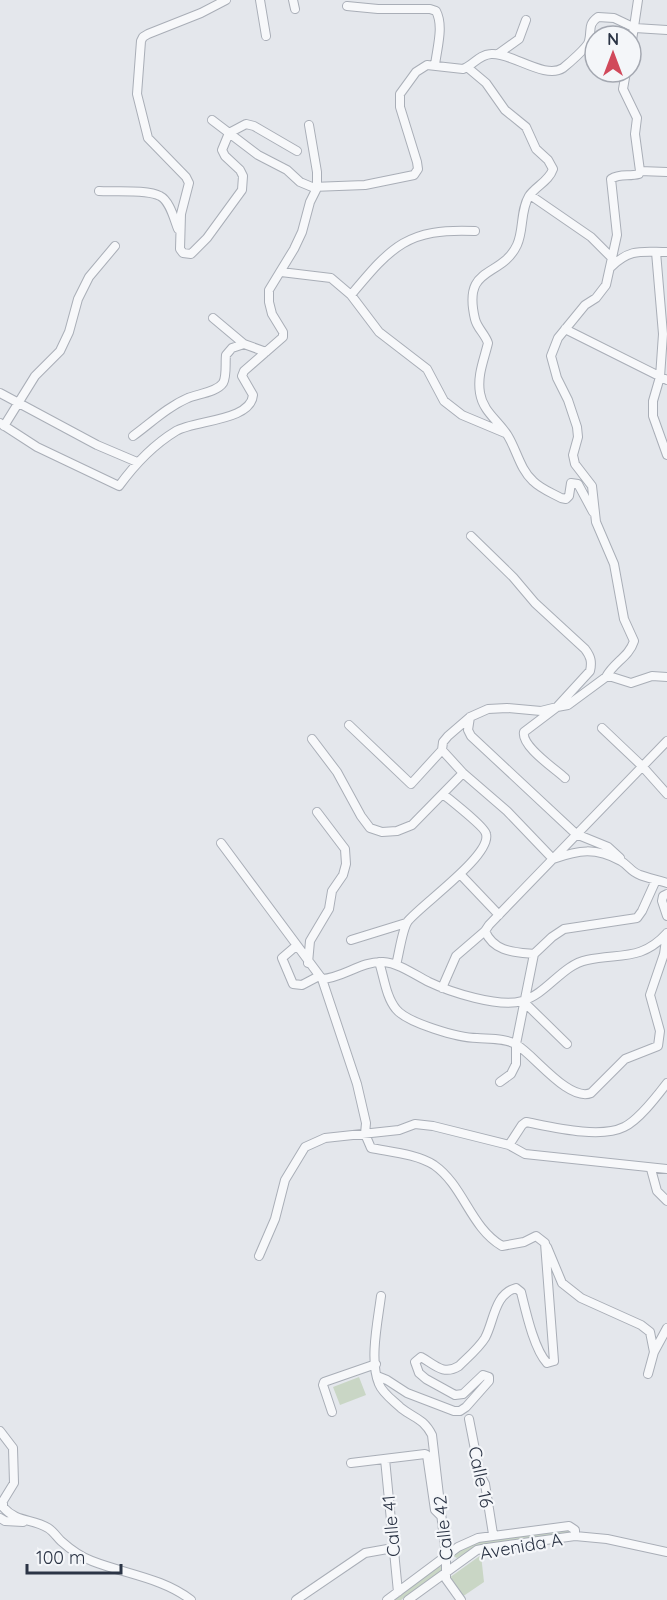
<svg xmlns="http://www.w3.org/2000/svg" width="667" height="1600" font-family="Quicksand,sans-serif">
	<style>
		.green { fill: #c9d6c5 }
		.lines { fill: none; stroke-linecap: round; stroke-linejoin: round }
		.minor-casing { stroke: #a9aeb7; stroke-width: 10 }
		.minor { stroke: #f7f8fa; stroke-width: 8 }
		.labels { text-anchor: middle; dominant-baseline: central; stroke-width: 4.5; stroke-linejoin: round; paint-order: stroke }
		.street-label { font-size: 18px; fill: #2b3445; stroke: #f4f6f9 }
	</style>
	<rect width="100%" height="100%" fill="#e4e7ec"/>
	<!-- green -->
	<path class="green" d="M359 1377 366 1395 340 1405 333 1387Z
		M567 1528 570 1530V1533L472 1549 457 1558 453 1556 454 1553 475 1541Z
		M481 1555 484 1582 462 1597 449 1578Z
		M440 1564 442 1570 401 1600H390Z"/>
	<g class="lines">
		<defs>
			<path id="minor" d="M226 0 201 13 148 34 143 37 141 41 137 94 148 138 186 177 189 183 181 214 180 249 183 253 191 254 207 238 242 190 243 176 240 170 225 156 222 150 229 133 246 124 254 126 297 151
				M260 0 266 36
				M293 0 295 9
				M347 6 378 9H430L436 11C444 26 437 48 435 65
				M631 47 638 0
				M498 54 519 39 526 20
				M467 67 486 83 505 110 526 127 536 149 548 160 553 169C549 181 536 186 529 196 520 211 524 230 517 245 501 279 462 264 475 319 477 328 485 334 488 343 484 360 477 375 480 393 483 412 499 421 508 436 517 451 520 469 533 481 541 489 552 493 561 498L566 499 569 496 571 483 578 484 593 512
				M212 120 258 155 287 170 300 182 312 187 365 185 414 175 418 169 417 162 400 107V94L416 72 427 65 463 69C474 65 478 55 491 54 511 52 545 80 563 68 568 64 588 47 589 41 592 30 587 25 598 17L614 18 635 28 667 30
				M640 171 667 172
				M99 191C114 192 148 189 160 196 170 201 174 219 178 229
				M530 195 591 237 612 258
				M656 252 663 334 660 377 653 401V416L667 455
				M611 267C630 248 642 252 667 252
				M281 272 331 278 351 295 379 332 427 369 444 401 462 415 505 433
				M351 295C392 246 407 228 475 231
				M213 318 244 344 266 352
				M565 329 667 380
				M0 393 97 445 137 462
				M0 423 37 447 119 486C135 464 153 445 176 431 195 420 251 421 253 395L242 376 244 371 283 337V332L272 314 269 302V290L294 249 302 232 310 202 317 188V172L309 125
				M4 426 35 376 60 351 69 332 78 299 89 277 115 246
				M133 436C151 423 167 407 188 398 198 394 217 392 223 383 227 376 225 363 226 355L232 348 244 344
				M606 677C614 662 629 657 634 641L624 619 614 564 596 522 592 486 575 464 573 455 578 437 577 427 568 400 557 378 551 356 558 338 585 305 596 298 606 285 617 235 611 179C620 173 629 177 639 174L640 171 635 134 637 118 623 89 626 72
				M470 717 468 730 471 736 576 834 608 847 620 858
				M349 725 411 784 442 750 443 742 448 736 470 717 488 709 507 708 541 711 557 707 590 671C592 662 591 657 585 649L535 603 513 577 471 536
				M602 728 642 766 667 794
				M312 739 337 772 361 816 370 828 382 832 397 831 412 825 463 773
				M442 750 463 773 507 811 553 859C579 850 595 847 621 861 628 865 631 872 640 875 648 878 658 880 667 883
				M565 778C554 768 521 746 524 732L557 707 568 705 606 677H612L631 683 652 676 667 677
				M221 843 322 979 357 1084 366 1123 365 1134 371 1148C391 1152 417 1154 434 1165 464 1186 470 1227 502 1246L524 1242 536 1236 545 1243 554 1361 547 1363C534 1349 526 1312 521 1292L516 1288C494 1294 494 1322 485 1338 479 1348 467 1358 459 1366 443 1376 434 1364 421 1357L415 1362 419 1373 426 1379 455 1395 463 1394 483 1375 489 1377V1381L466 1407 460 1411H454L407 1393 387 1380 377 1376
				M460 874 499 915
				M667 894 663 896 662 901 667 916
				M485 931C494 952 514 952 534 954
				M351 940 406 923
				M296 946 282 958 293 984 302 985 319 976
				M379 962C384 977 386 997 396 1009 407 1023 459 1038 477 1038 489 1039 507 1038 517 1045 535 1056 569 1102 591 1093L625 1059 658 1046 660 1031 650 995 664 954 667 933
				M308 963 310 941 329 909 332 891 343 875 346 864 345 849 317 812
				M396 965C399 955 402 929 408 921 422 904 492 855 486 834 485 827 450 800 443 794
				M322 979C343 978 361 961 383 962 399 963 415 975 429 982 450 992 499 1008 522 1001 547 994 562 965 587 960 620 953 642 961 667 933
				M442 988 456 956 485 931 489 925 667 741
				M523 1001 567 1044
				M500 1082 511 1074 516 1064V1044L534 954 552 937 564 929 637 918 642 911 656 880
				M509 1145 522 1125 526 1122C552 1127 600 1139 624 1127 639 1120 657 1096 667 1083
				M651 1169 657 1191 667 1201
				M547 1247 562 1283 581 1298 641 1325 650 1332 654 1352
				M259 1256 275 1219 285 1180 305 1147 325 1138 399 1130 415 1124 433 1126 509 1145 525 1154 667 1169
				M381 1296C378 1320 369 1361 379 1384 383 1394 394 1401 401 1408 415 1419 423 1418 432 1435L446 1556V1579L461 1600
				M648 1374 654 1352 667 1328
				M332 1412 323 1385 324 1382 376 1364
				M469 1419 480 1475 485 1484 493 1534
				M0 1431 13 1448 14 1483 3 1501V1507C17 1523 32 1518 48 1528 53 1531 57 1537 61 1541 70 1549 81 1557 92 1561 125 1574 163 1578 191 1600
				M385 1459 398 1592
				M351 1463 425 1454 427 1455 435 1510 441 1516
				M0 1518 5 1521 23 1522
				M296 1600 365 1553 393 1548
				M387 1600 458 1547 478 1538 569 1526 575 1530V1536
				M408 1600 477 1550 487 1548 575 1536 607 1539 667 1552"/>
		</defs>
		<!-- minor casing -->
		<use href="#minor" class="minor-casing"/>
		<!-- minor -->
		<use href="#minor" class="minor"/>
	</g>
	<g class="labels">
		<!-- street labels -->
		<g class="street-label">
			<text transform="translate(481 1477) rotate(78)">Calle 16</text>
			<text transform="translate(391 1526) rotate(-95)">Calle 41</text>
			<text transform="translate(443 1528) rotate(-96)">Calle 42</text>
			<text transform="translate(521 1546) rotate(-10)">Avenida A</text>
		</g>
	</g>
	<!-- north arrow -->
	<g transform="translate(613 54)"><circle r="28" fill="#f4f6f9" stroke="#a4a8b1" stroke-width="1.5"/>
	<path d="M0-4.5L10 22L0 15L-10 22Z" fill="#d1495b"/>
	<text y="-9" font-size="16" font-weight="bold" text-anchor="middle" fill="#2b3445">N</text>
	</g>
	<!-- scale -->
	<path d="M27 1564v9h94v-9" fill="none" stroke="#2b3445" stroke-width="3"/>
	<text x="36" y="1564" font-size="18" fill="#2b3445" stroke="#f4f6f9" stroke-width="4.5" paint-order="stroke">100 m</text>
</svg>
